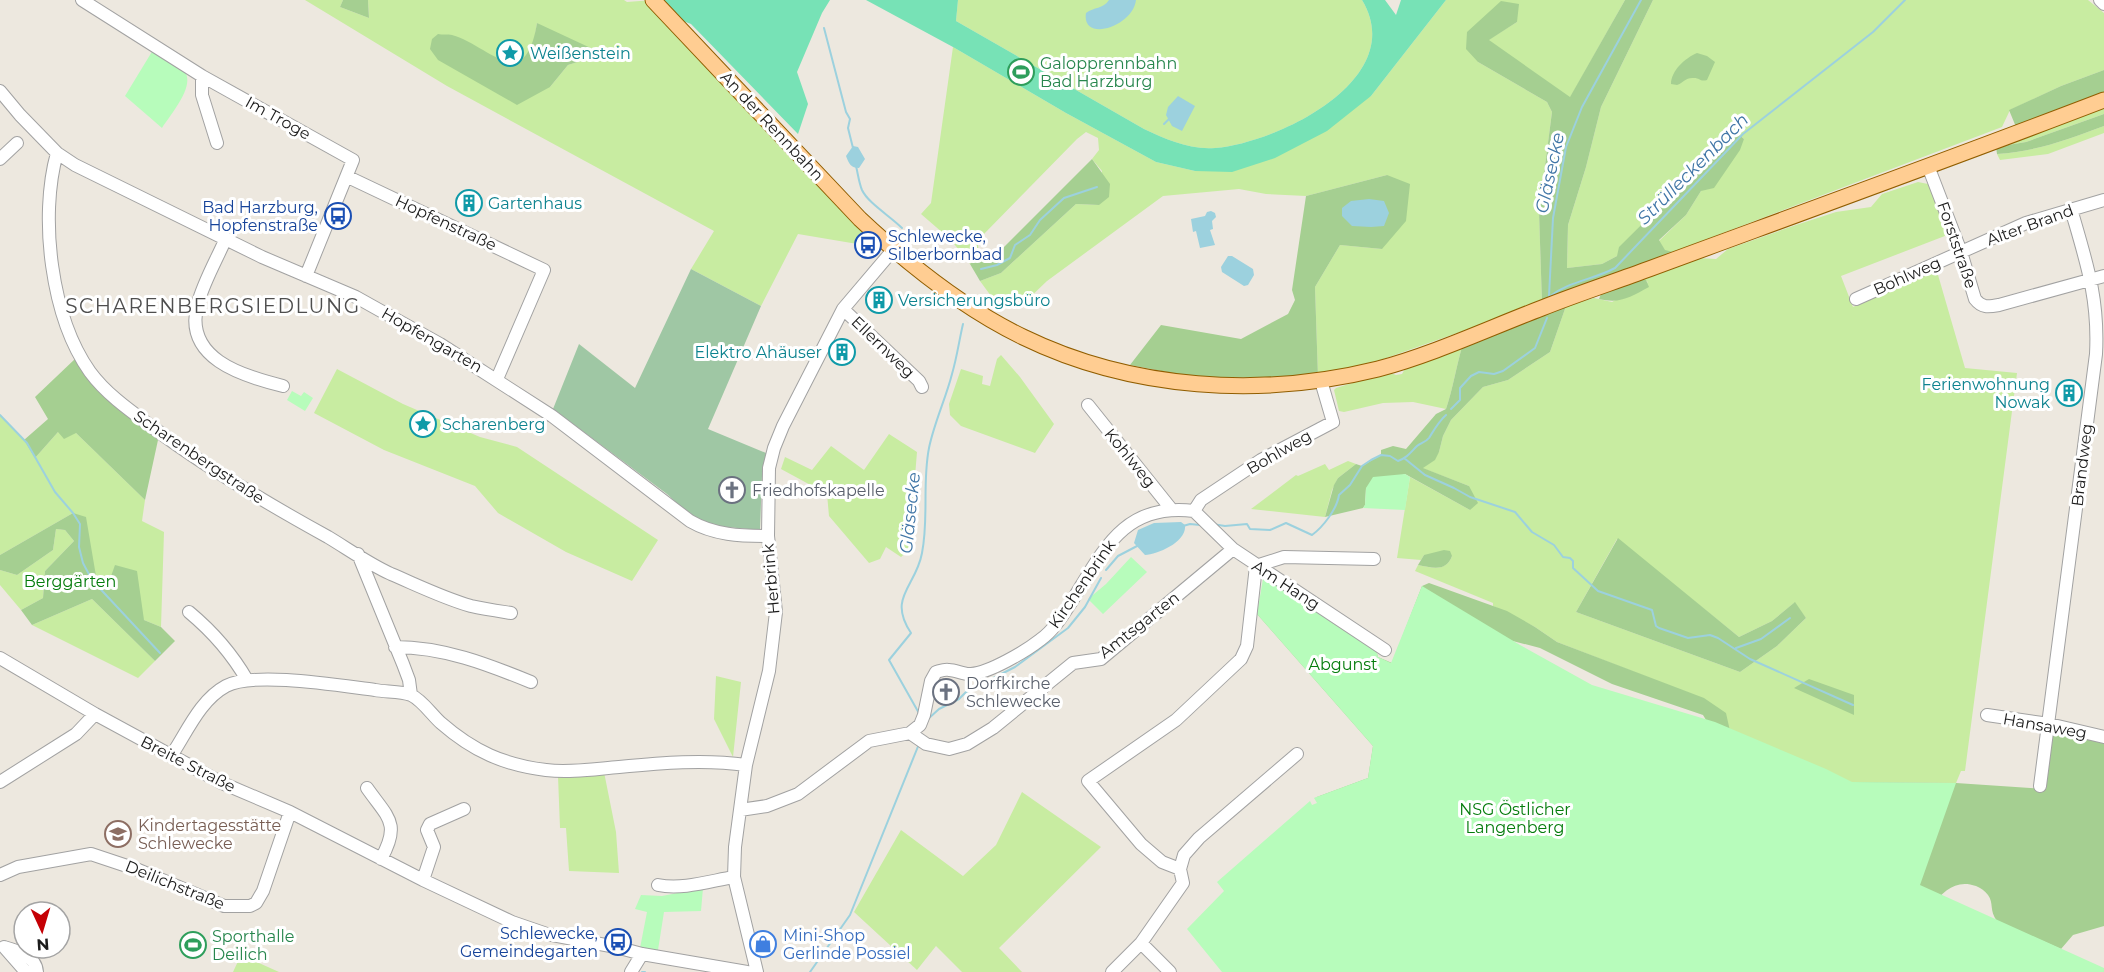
<svg xmlns="http://www.w3.org/2000/svg" width="2104" height="972" font-family="Montserrat,sans-serif">
	<style>
		.grass { fill: #c8eca1; fill-rule: evenodd }
		.forest { fill: #a5cf91 }
		.cemetery { fill: #9fc7a4 }
		.park { fill: #b7fcbb }
		.pitch { fill: #77e2b6 }
		.water { fill: #9cd1de }
		.lines { fill: none; stroke-linecap: round; stroke-linejoin: round }
		.stream { stroke: #9cd1de; stroke-width: 2 }
		.minor-casing { stroke: #a2a2a2; stroke-width: 14 }
		.major-casing { stroke: #915e00; stroke-width: 17 }
		.minor { stroke: #fff; stroke-width: 12 }
		.major { stroke: #ffcd92; stroke-width: 15 }
		.labels { text-anchor: middle; dominant-baseline: central; stroke-width: 6; stroke-linejoin: round; paint-order: stroke }
		.culture-label { font-size: 16px; fill: #0d838f; stroke: #fff; text-anchor: start }
		.leisure-label { font-size: 16px; fill: #27864d; stroke: #fff; text-anchor: start }
		.street-label { font-size: 16px; fill: #1b1b1b; stroke: #fff }
		.transit-label { font-size: 16px; fill: #164399; stroke: #fff; text-anchor: end }
		.worship-label { font-size: 16px; fill: #5b616d; stroke: #fff; text-anchor: start }
		.park-label { font-size: 16px; fill: #057c0c; stroke: #fff }
		.education-label { font-size: 16px; fill: #785e54; stroke: #fff; text-anchor: start }
		.shop-label { font-size: 16px; fill: #366cbe; stroke: #fff; text-anchor: start }
		.water-label { font-size: 18px; font-style: italic; fill: #4076a6; stroke: #fff }
		.quarter-label { font-size: 20px; letter-spacing: 1.5px; fill: #4e4e4e; stroke: #fff }
	</style>
	<rect width="100%" height="100%" fill="#ede8df"/>
	<!-- grass -->
	<path class="grass" d="M305 0H343L340 7 369 18 368 0H624L627 2 653 0 893 250 798 234 761 306 691 269 714 231 447 86ZM537 23 587 59 568 65 550 87 452 35C469 44 511 73 527 55 535 47 535 33 537 23Z
		M958 0H1362C1410 79 1277 143 1215 148 1189 150 1166 139 1144 129L956 21Z
		M1446 0H1625L1570 98 1488 40 1517 22 1501 2 1478 62 1547 102 1552 112 1539 212 1542 303 1372 363 1318 377 1315 287 1340 245 1382 249 1387 175 1306 196 1266 194 1239 189 1163 196 1047 281 1024 303 1006 306 991 296 980 281 1001 273 1076 204 1099 205 1102 171 1092 159 1099 150 1098 138 1086 132 1077 139 981 237 978 245 979 254 970 264 951 240 921 214 931 203 953 47 1066 113 1156 162 1195 171 1371 96Z
		M1653 0H2088L2104 13V70L2061 86 2010 110 2002 127 1673 252 1665 251 1659 241 1686 215 1701 191 1744 139 1738 134 1730 137 1617 256 1602 264 1567 268 1568 225 1586 167 1601 107Z
		M2104 106V114L2026 142 1996 147Z
		M2104 126V133L2048 154 2000 160 1997 154C2038 151 2066 140 2104 126Z
		M1918 182 1928 184 1950 234 1841 276 1853 307 1936 268 1965 368 2017 373 1965 771H1961L1956 783 1845 782 1730 730 1647 677 1557 642 1535 627 1493 606V603L1415 571 1418 565C1432 568 1446 572 1452 556L1424 555 1421 560 1397 558 1410 477 1470 510 1469 486 1422 468 1439 452 1443 436 1451 420 1483 387 1508 380 1550 352 1566 306 1594 298 1612 302 1648 282 1641 279 1698 258 1716 259 1728 249 1796 225 1836 212 1871 207 1882 194ZM1617 539 1739 637 1772 621 1794 603 1806 618 1777 646 1740 672 1576 612Z
		M1462 347C1456 368 1453 388 1446 409L1413 402 1383 403 1344 412 1339 411 1334 390 1336 388 1388 372 1396 375 1402 374 1406 367Z
		M1001 355 1020 377 1054 424 1035 453 961 426 950 415 949 404 961 369 983 376 982 384 990 386 997 359Z
		M337 369 403 404 480 437 517 447 658 540 632 581 566 552 498 513 475 486 384 450 314 413Z
		M0 415 27 443 35 458 58 432 76 433 145 500 142 521 164 532 161 627 144 620 110 580 96 576 73 513 0 555Z
		M889 434 917 452 909 550 901 557 886 547 880 559 869 563 829 516 827 494 781 469 785 457 812 470 831 446 864 470Z
		M1348 461 1356 464 1338 478 1332 490 1325 517 1251 509 1296 475 1298 476 1325 464 1329 470Z
		M56 529 65 530 74 541 45 571 43 598 21 610 0 585V570L17 575 53 550Z
		M92 599 155 661 138 678 32 625Z
		M716 676 741 682 733 757 714 719Z
		M604 772 616 832 619 873 569 871 566 828H560L558 776Z
		M1022 792 1101 847 999 948 1022 972H962L936 946 917 970 854 912 901 830 963 876 996 845Z
		M241 955 279 972H233Z"/>
	<!-- forest -->
	<path class="forest" d="M343 0H368L369 18 340 7Z
		M1625 0H1653L1601 107 1586 167 1568 225 1567 268 1602 264 1617 256 1619 247 1730 137 1738 134 1744 139 1740 150 1714 188 1701 191 1686 215 1659 240 1665 250 1673 252 1542 303 1539 212 1552 112 1547 102 1478 62 1466 49 1467 32 1501 1 1519 4 1517 22 1489 40 1570 97Z
		M537 23 595 50 587 59 568 65 550 87 517 105 438 60 430 49 432 39 438 34C442 35 448 34 452 35 490 46 525 96 537 23Z
		M1697 53 1707 56 1715 62 1707 80C1700 82 1700 78 1694 78 1686 77 1683 83 1677 85L1671 84C1671 71 1685 58 1697 53Z
		M2104 70V93L2016 127 2009 110 2061 86Z
		M2104 114V126C2066 140 2038 151 1997 154L1996 147 2026 142Z
		M1092 159 1110 184 1109 197 1099 205 1076 204 1001 273 980 281 970 264 979 254 983 259H992Z
		M1387 175 1410 184 1406 221 1382 249 1340 245 1315 287 1318 377 1198 378 1130 365 1161 325 1241 339 1288 314 1295 300 1292 290 1306 196Z
		M1641 279 1646 280 1649 287C1630 297 1621 304 1599 299L1601 294Z
		M1566 306 1550 352 1508 380 1483 387 1451 420 1443 436 1439 452 1435 460 1423 468 1469 486 1478 503 1470 510 1405 474 1366 488 1365 505 1363 508 1325 517 1334 485 1338 478 1356 464 1362 466 1381 455V450L1393 446 1406 449 1436 414 1446 409C1453 388 1456 368 1462 347Z
		M76 358 113 403 158 440 145 500 76 433 64 439 58 432 35 458 24 440 48 419 35 397Z
		M73 513 86 517 96 576 110 579 115 565 137 571 144 620 161 627 175 641 155 661 92 599 32 625 21 610 43 598 45 571 74 541 65 530 56 529 53 550 17 575 0 570V555Z
		M1618 538 1739 637 1772 621 1795 602 1806 618 1777 646 1740 672 1576 612Z
		M1444 550 1450 551 1452 556C1446 572 1433 568 1418 565L1424 555Z
		M1429 583 1507 611 1535 627 1557 642 1704 698 1726 713 1730 731 1845 782 1956 783 2046 789 2053 735 2058 731 2104 741V926L2073 935 2061 949 1997 921C1989 911 1994 903 1988 895 1985 891 1981 888 1976 886 1956 879 1944 891 1932 905L1714 733 1703 715 1612 684 1540 648 1509 640 1514 744 1314 798 1368 778 1373 746 1257 614 1375 646 1378 657 1392 663 1422 586Z
		M1809 679 1854 695V715L1794 688Z"/>
	<!-- cemetery -->
	<path class="cemetery" d="M691 269 761 306 708 429 766 453 762 476 760 530 715 526 692 517 667 494 553 409 579 344 635 388Z"/>
	<!-- park -->
	<path class="park" d="M153 50C161 55 180 65 185 72 195 87 170 115 162 128L125 96Z
		M292 391 301 396 304 392 313 398 305 411 287 400Z
		M1405 474 1410 477 1405 510 1363 508 1365 505 1366 488 1373 477Z
		M1131 557 1147 572 1103 614 1088 599 1106 584Z
		M1264 573 1375 646 1378 657 1391 663 1422 586 1520 645 1592 685 1715 722 1826 769 1852 782 1956 783 1920 885 2104 968V972H1222L1187 929 1224 891 1217 882 1310 801 1312 805 1317 803 1314 798 1368 778 1373 746 1257 614Z
		M703 888 701 911 664 912 658 950 640 948 647 912 635 909 641 895 662 896Z"/>
	<!-- pitch -->
	<path class="pitch" d="M653 0H830L822 13 797 72 808 104 798 134 691 24 670 16Z
		M866 0H958L956 21 1144 129C1166 139 1189 150 1215 148 1277 143 1410 79 1362 0H1385L1396 15 1401 0H1446L1371 96 1327 131 1275 158 1232 172 1195 171 1156 162 1066 113 953 47Z"/>
	<!-- water -->
	<path class="water" d="M1109 0H1136C1133 27 1081 43 1086 13 1094 7 1103 9 1109 0Z
		M1178 96 1195 106 1182 131 1172 126 1166 115 1168 107Z
		M853 146 858 147 865 159 859 168C851 168 849 164 846 156Z
		M1369 199 1384 201 1389 213 1384 226 1371 227 1352 226 1342 216V208L1351 201Z
		M1211 211 1215 213 1216 217 1212 221 1213 229 1210 230 1215 245 1200 248 1196 231 1193 232 1191 219 1205 216 1207 212Z
		M1228 256H1232L1253 269 1254 275 1248 285 1244 286 1222 272 1221 267Z
		M1181 522 1185 525C1187 542 1158 554 1145 555L1134 543 1138 530 1154 523Z"/>
	<g class="lines">
		<!-- stream -->
		<path class="stream" d="M824 28 846 112 850 119 848 128 853 148
			M1164 124 1169 119
			M856 166C858 174 859 183 862 190 868 203 890 216 902 228
			M981 269 997 265 1010 258 1015 245 1030 235 1040 220 1064 198 1097 187
			M1549 296 1553 218 1566 147 1582 107 1641 0
			M1549 297C1569 281 1593 280 1615 268L1743 134 1873 32 1905 0
			M1451 409 1460 400V388L1471 376 1479 372 1494 374 1503 371 1535 348 1547 318
			M0 415 27 443 55 492 73 513 80 524 79 547 83 563 92 580 160 653
			M1404 458 1425 475 1454 488 1470 497 1515 512 1532 532 1554 545 1563 557 1570 558 1573 561V568L1598 591 1652 610 1656 626 1659 628 1688 638 1710 635 1718 638 1750 659 1853 705
			M1212 524 1225 526 1247 524 1250 529 1270 530 1286 523 1312 535C1323 527 1337 509 1339 495L1350 485 1362 466 1371 460 1381 455 1390 456 1398 461C1408 457 1410 453 1417 446 1420 443 1426 442 1429 438 1434 430 1439 421 1446 415
			M1183 526 1190 524 1200 525
			M1106 570 1118 556 1139 545
			M1736 648 1761 639 1790 618
			M920 715 889 660 911 633C887 597 916 587 922 553 929 518 922 483 929 448 934 423 946 398 952 374 957 357 959 341 963 324
			M928 719 939 709 959 699 966 692 1015 667 1068 628 1085 607 1101 578
			M642 972H645
			M810 972 850 915 919 744"/>
		<defs>
			<path id="minor" d="M82 0 202 76 353 160 306 276
				M2100 0 2104 4
				M202 76V95L217 143
				M0 91 20 115 57 153 75 165 262 257 356 297 440 344 552 416 690 521C714 535 740 536 768 536
				M57 153C39 217 51 317 90 372 107 395 132 412 155 429 210 470 268 504 328 537 348 549 369 564 391 574 417 585 443 598 471 606 484 609 498 611 511 613
				M0 159 17 143
				M1928 166 1961 252 1975 299C1982 308 1988 307 1999 305L2104 276
				M348 177 544 270 497 379
				M226 238C217 259 204 281 198 303 182 358 242 376 283 386
				M1856 299 2026 223 2104 200
				M843 309 919 381 922 387
				M1088 405 1172 510
				M1194 511 1201 500 1261 460 1333 422 1321 381
				M358 554 403 664 409 680 411 695
				M189 612C213 632 231 652 247 680
				M395 647C443 647 487 664 531 682
				M0 658 95 714 222 783 290 812 423 880 512 922 547 934 616 947 642 954 747 972
				M1987 715 2049 724 2104 737
				M910 733 926 744 949 749 967 744 993 728 1073 663 1101 659 1233 549
				M171 756C187 732 200 700 226 686 254 671 342 686 375 690 385 692 401 691 411 695 422 700 432 715 441 723 473 751 504 765 546 770 570 773 595 769 619 767 661 763 704 759 746 765
				M0 782 76 734 95 714
				M2040 786 2096 354C2099 298 2086 261 2071 209
				M367 788C388 818 401 823 381 859
				M740 810 767 806 798 794 869 741 910 733 920 725 924 715 931 681 936 672C940 671 945 669 949 670 956 670 964 675 971 674 989 673 1026 651 1040 640 1054 630 1063 615 1072 601 1103 551 1124 502 1194 511L1233 549 1385 650
				M1180 869 1162 862 1141 844 1088 781 1176 720 1241 659 1247 646 1256 566 1284 557 1374 559
				M0 875 18 867 91 854 136 869 224 906H250L256 903 263 891 290 812
				M423 880 434 847 427 830 430 824 464 809
				M658 885C682 890 710 881 734 877
				M1141 943 1170 972
				M4 947C18 951 36 956 37 972
				M5 948 26 972
				M631 972 642 954
				M757 972 734 877 735 847 746 765 769 671 776 612 768 536 769 468 774 448 783 426 843 309 893 250
				M1112 972 1141 943 1183 883 1180 869 1184 855 1199 838 1297 754"/>
			<path id="major" d="M653 0 860 219C908 264 963 308 1023 337 1132 390 1261 398 1378 369 1434 354 1487 329 1542 308 1577 294 1614 282 1649 269 1801 213 1953 158 2104 100"/>
		</defs>
		<!-- minor casing -->
		<use href="#minor" class="minor-casing"/>
		<!-- major casing -->
		<use href="#major" class="major-casing"/>
		<!-- minor -->
		<use href="#minor" class="minor"/>
		<!-- major -->
		<use href="#major" class="major"/>
	</g>
	<!-- icons -->
	<defs>
		<symbol id="sight-ring" viewBox="-11 -11 22 22"><circle r="9.5" fill="#fff" stroke="#0f9aa8" stroke-width="1.5"/><path d="M0-6L1.8-2.2L6-1.7L2.9 1.2L3.7 5.4L0 3.3L-3.7 5.4L-2.9 1.2L-6-1.7L-1.8-2.2Z" fill="#0f9aa8"/></symbol>
		<symbol id="stadium-ring" viewBox="-11 -11 22 22"><circle r="9.5" fill="#fff" stroke="#2e9e5b" stroke-width="1.5"/><path d="M0-5a6.5 5 0 1 0 0 10a6.5 5 0 1 0 0-10ZM-3.5-1.8h7v3.6h-7Z" fill="#2e9e5b"/></symbol>
		<symbol id="building-ring" viewBox="-11 -11 22 22"><circle r="9.5" fill="#fff" stroke="#0f9aa8" stroke-width="1.5"/><path d="M-4-6H4V6H1V3H-1V6H-4ZM-2.5-4.3h1.7v1.8h-1.7ZM.8-4.3h1.7v1.8H.8ZM-2.5-1h1.7V.8h-1.7ZM.8-1h1.7V.8H.8Z" fill="#0f9aa8"/></symbol>
		<symbol id="bus-ring" viewBox="-11 -11 22 22"><circle r="9.5" fill="#fff" stroke="#1a4fb4" stroke-width="1.5"/><path d="M-5-6H5V4H4V6H2V4H-2V6H-4V4H-5ZM-3.5-4V0h7V-4ZM-3.5 1.2v1.5H-2V1.2ZM2 1.2v1.5H3.5V1.2Z" fill="#1a4fb4"/></symbol>
		<symbol id="church-ring" viewBox="-11 -11 22 22"><circle r="9.5" fill="#fff" stroke="#6b7280" stroke-width="1.5"/><path d="M-1.2-6h2.4v3.5h3.3v2.4h-3.3V6h-2.4V-.1h-3.3v-2.4h3.3Z" fill="#6b7280"/></symbol>
		<symbol id="school-ring" viewBox="-11 -11 22 22"><circle r="9.5" fill="#fff" stroke="#8d6e63" stroke-width="1.5"/><path d="M0-5L7-2L0 1L-7-2ZM-4 1L0 2.5L4 1V4Q0 6-4 4Z" fill="#8d6e63"/></symbol>
		<symbol id="shop-ring" viewBox="-11 -11 22 22"><circle r="9.5" fill="#fff" stroke="#3f7fe0" stroke-width="1.5"/><path d="M-5-2.5h2.3a2.7 3.5 0 0 1 5.4 0H5L5.5 6h-11ZM-1.5-2.5h3a1.5 2.3 0 0 0-3 0Z" fill="#3f7fe0"/></symbol>
	</defs>
	<g fill-rule="evenodd">
		<use href="#sight-ring" x="495" y="38" width="30" height="30"/>
		<use href="#stadium-ring" x="1006" y="57" width="30" height="30"/>
		<use href="#building-ring" x="454" y="188" width="30" height="30"/>
		<use href="#bus-ring" x="323" y="201" width="30" height="30"/>
		<use href="#bus-ring" x="853" y="230" width="30" height="30"/>
		<use href="#building-ring" x="864" y="285" width="30" height="30"/>
		<use href="#building-ring" x="827" y="337" width="30" height="30"/>
		<use href="#building-ring" x="2054" y="378" width="30" height="30"/>
		<use href="#sight-ring" x="408" y="409" width="30" height="30"/>
		<use href="#church-ring" x="717" y="475" width="30" height="30"/>
		<use href="#church-ring" x="931" y="677" width="30" height="30"/>
		<use href="#school-ring" x="103" y="819" width="30" height="30"/>
		<use href="#bus-ring" x="603" y="927" width="30" height="30"/>
		<use href="#shop-ring" x="748" y="929" width="30" height="30"/>
		<use href="#stadium-ring" x="178" y="930" width="30" height="30"/>
	</g>
	<g class="labels">
		<!-- culture labels -->
		<g class="culture-label">
			<text x="530" y="53">Weißenstein</text>
			<text x="488" y="203">Gartenhaus</text>
			<text x="898" y="300">Versicherungsbüro</text>
			<text x="822" y="352" text-anchor="end">Elektro Ahäuser</text>
			<text x="2050" y="384" text-anchor="end">Ferienwohnung<tspan x="2050" dy="18">Nowak</tspan></text>
			<text x="442" y="424">Scharenberg</text>
		</g>
		<!-- leisure labels -->
		<g class="leisure-label">
			<text x="1040" y="63">Galopprennbahn<tspan x="1040" dy="18">Bad Harzburg</tspan></text>
			<text x="212" y="936">Sporthalle<tspan x="212" dy="18">Deilich</tspan></text>
		</g>
		<!-- street labels -->
		<g class="street-label">
			<text transform="translate(278 118) rotate(29)">Im Troge</text>
			<text transform="translate(772 126) rotate(47)">An der Rennbahn</text>
			<text transform="translate(446 223) rotate(25)">Hopfenstraße</text>
			<text transform="translate(2030 225) rotate(-20)">Alter Brand</text>
			<text transform="translate(1957 245) rotate(71)">Forststraße</text>
			<text transform="translate(1907 276) rotate(-24)">Bohlweg</text>
			<text transform="translate(432 340) rotate(30)">Hopfengarten</text>
			<text transform="translate(883 347) rotate(44)">Ellernweg</text>
			<text transform="translate(1279 452) rotate(-30)">Bohlweg</text>
			<text transform="translate(199 457) rotate(34)">Scharenbergstraße</text>
			<text transform="translate(1130 458) rotate(51)">Kohlweg</text>
			<text transform="translate(2082 465) rotate(-83)">Brandweg</text>
			<text transform="translate(771 579) rotate(-95)">Herbrink</text>
			<text transform="translate(1082 584) rotate(-55)">Kirchenbrink</text>
			<text transform="translate(1286 585) rotate(33)">Am Hang</text>
			<text transform="translate(1139 625) rotate(-38)">Amtsgarten</text>
			<text transform="translate(2045 726) rotate(10)">Hansaweg</text>
			<text transform="translate(188 764) rotate(27)">Breite Straße</text>
			<text transform="translate(175 885) rotate(22)">Deilichstraße</text>
		</g>
		<!-- transit labels -->
		<g class="transit-label">
			<text x="318" y="207">Bad Harzburg,<tspan x="318" dy="18">Hopfenstraße</tspan></text>
			<text x="888" y="236" text-anchor="start">Schlewecke,<tspan x="888" dy="18">Silberbornbad</tspan></text>
			<text x="598" y="933">Schlewecke,<tspan x="598" dy="18">Gemeindegarten</tspan></text>
		</g>
		<!-- worship labels -->
		<g class="worship-label">
			<text x="752" y="490">Friedhofskapelle</text>
			<text x="966" y="683">Dorfkirche<tspan x="966" dy="18">Schlewecke</tspan></text>
		</g>
		<!-- park labels -->
		<g class="park-label">
			<text x="70" y="581">Berggärten</text>
			<text x="1343" y="664">Abgunst</text>
			<text x="1515" y="809">NSG Östlicher<tspan x="1515" dy="18">Langenberg</tspan></text>
		</g>
		<!-- education labels -->
		<g class="education-label">
			<text x="138" y="825">Kindertagesstätte<tspan x="138" dy="18">Schlewecke</tspan></text>
		</g>
		<!-- shop labels -->
		<g class="shop-label">
			<text x="783" y="935">Mini-Shop<tspan x="783" dy="18">Gerlinde Possiel</tspan></text>
		</g>
		<!-- water labels -->
		<g class="water-label">
			<text transform="translate(1693 169) rotate(-45)">Strülleckenbach</text>
			<text transform="translate(1550 173) rotate(-78)">Gläsecke</text>
			<text transform="translate(910 513) rotate(-84)">Gläsecke</text>
		</g>
		<!-- quarter labels -->
		<g class="quarter-label">
			<text x="213" y="306">SCHARENBERGSIEDLUNG</text>
		</g>
	</g>
	<!-- north arrow -->
	<g transform="translate(42 930) rotate(176)"><circle r="28" fill="#ffffff" stroke="#a4a4a4" stroke-width="1.5"/>
	<path d="M0-4.5L10 22L0 15L-10 22Z" fill="#c50005"/>
	<text y="-9" font-size="16" font-weight="bold" text-anchor="middle" fill="#1b1b1b">N</text>
	</g>
</svg>
